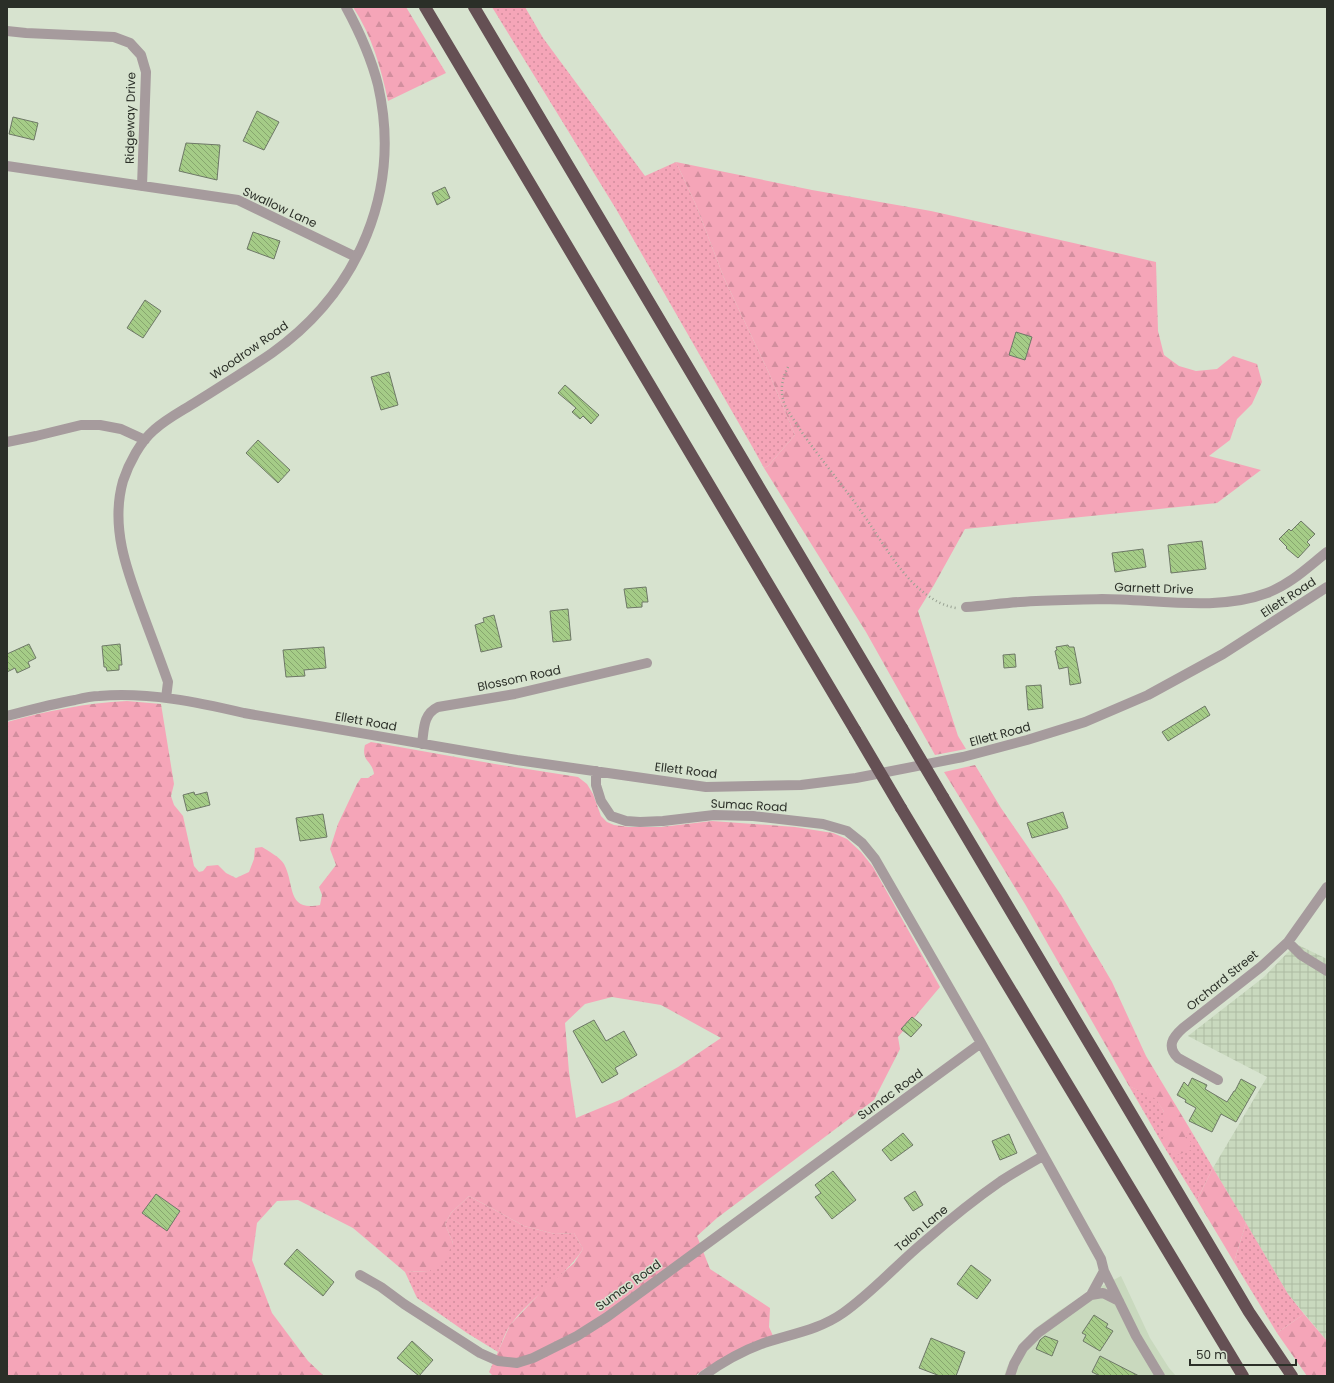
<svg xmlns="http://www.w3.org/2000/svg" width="1334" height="1383" font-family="Poppins,sans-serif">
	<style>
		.built { fill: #c9d9be }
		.industrial { fill: url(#industrial-grid) }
		.green { fill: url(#green-dots) }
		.forest { fill: url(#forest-firs); fill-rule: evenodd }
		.building { fill: url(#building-back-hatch); stroke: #6e7867 }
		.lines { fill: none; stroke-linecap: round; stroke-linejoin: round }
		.path { stroke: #98a192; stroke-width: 2.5; stroke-dasharray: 1 3; stroke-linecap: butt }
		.minor { stroke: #a69b9d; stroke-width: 10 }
		.highway { stroke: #655054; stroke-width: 12 }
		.highway-bridge { stroke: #655054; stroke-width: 12 }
		.labels { text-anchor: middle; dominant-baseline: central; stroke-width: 3; stroke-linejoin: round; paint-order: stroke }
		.street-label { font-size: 12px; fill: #2b2f28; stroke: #d7e3cf }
	</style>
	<defs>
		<pattern id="industrial-grid" width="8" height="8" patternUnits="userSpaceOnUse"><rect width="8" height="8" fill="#c9d9be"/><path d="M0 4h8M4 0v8" fill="none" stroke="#adbba3"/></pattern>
		<pattern id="green-dots" width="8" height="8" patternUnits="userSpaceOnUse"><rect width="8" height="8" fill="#f5a5b8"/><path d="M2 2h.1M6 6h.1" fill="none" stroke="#d28e9e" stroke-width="1.8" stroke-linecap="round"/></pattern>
		<pattern id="forest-firs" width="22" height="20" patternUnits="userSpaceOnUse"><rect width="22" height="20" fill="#f5a5b8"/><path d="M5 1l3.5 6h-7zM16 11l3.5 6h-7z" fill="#d28e9e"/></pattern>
		<pattern id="building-back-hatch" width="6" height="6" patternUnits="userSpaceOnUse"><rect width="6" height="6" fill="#a5cc87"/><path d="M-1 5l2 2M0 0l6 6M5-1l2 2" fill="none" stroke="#87a66e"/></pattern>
	</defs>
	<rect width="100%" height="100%" fill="#d7e3cf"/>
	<!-- built -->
	<path class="built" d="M1121 1276 1150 1338 1169 1368 1176 1376H1004L1007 1367 1019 1347 1036 1328 1059 1311 1081 1297Z"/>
	<!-- industrial -->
	<path class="industrial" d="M1296 944 1327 959V1341L1288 1294 1213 1168 1267 1077 1188 1036 1264 977Z"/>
	<!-- green -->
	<path class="green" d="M492 7H525L543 38 645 176 676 162 696 205 724 278 769 373 795 435 768 466 764 468 753 448 616 209Z
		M1129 1086 1156 1098 1164 1112 1184 1137 1190 1129 1213 1168 1197 1200 1163 1145Z
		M469 1196 524 1226 555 1234 574 1233 583 1249C564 1278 532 1296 511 1324 505 1332 502 1343 498 1352L467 1333 417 1298 405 1272 429 1271 453 1243 445 1224 451 1213Z
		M1246 1223 1288 1294 1304 1314 1277 1333 1234 1262Z"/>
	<!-- forest -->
	<path class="forest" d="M353 7H406L446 73 388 101C381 68 372 36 353 7Z
		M676 162 812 190 931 211 1078 244 1156 262 1158 331 1164 355 1179 366 1196 371 1217 369 1233 356 1257 364 1262 382 1252 404 1237 419 1230 440 1209 456 1261 470 1217 503 965 529 934 585 918 611 958 736 966 749 935 755 866 632 764 468 768 466 795 435 769 373 724 278 696 205Z
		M127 701 161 704 174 784 171 796 174 805 183 816 194 866 199 872 203 871 207 866 218 865 226 873 236 878 249 872 254 859 255 848 262 847C268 851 280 857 284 864 295 884 286 912 320 905L322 895 319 887 336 865 330 849 338 824 357 784 361 778H368L374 774C372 760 361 762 365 745L371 742 495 764 578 777 587 784 593 794 601 816 607 822 614 825 629 827H661L712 821 795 827 833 833 847 839 861 852 873 867 940 987 898 1037 900 1049 874 1100 717 1218 697 1236 710 1269 770 1308 769 1327 774 1338 704 1369 695 1376H493L489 1372 510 1325 545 1288 574 1263 583 1249 574 1233 555 1234 524 1226 469 1196 451 1213 445 1224 453 1243 444 1262 429 1271 405 1272 353 1228 298 1200 277 1201 257 1223 252 1260 272 1313 308 1361 324 1376H7V722C47 711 86 703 127 701ZM612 997 661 1005 721 1038 678 1067 622 1099 576 1118 569 1072 565 1023 585 1004Z
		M975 765 1001 808 1061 895 1112 982 1146 1056 1190 1129 1185 1137 1191 1142V1150L1177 1155 1163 1145 1164 1112 1156 1099 1129 1086 1025 904 944 772Z
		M1213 1168 1246 1223 1234 1262 1197 1200Z
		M1304 1314 1327 1341V1376H1307L1277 1333Z"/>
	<!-- building -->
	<path class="building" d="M257 111 279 122 264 150 243 141Z
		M13 117 38 123 34 140 9 134Z
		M186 143 220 145 217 180 179 171Z
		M445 187 450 198 437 205 432 193Z
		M253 232 280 241 274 259 247 249Z
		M145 300 161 311 143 338 127 328Z
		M1016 332 1032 337 1025 360 1009 355Z
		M389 372 398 405 381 410 371 377Z
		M565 385 599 415 591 424 583 416 580 419 572 412 576 408 558 393Z
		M258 440 290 470 278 483 246 453Z
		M1301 521 1315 534 1307 542 1310 545 1298 558 1286 548 1287 547 1279 539 1289 529 1291 531Z
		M1202 541 1206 569 1171 573 1168 545Z
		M1143 549 1146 567 1115 572 1112 553Z
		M646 587 648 602H642V607L627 608 624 589Z
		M568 609 571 640 553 642 550 611Z
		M494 615 502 647 481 652 475 625 484 622 483 618Z
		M29 644 36 658 28 662 30 667 17 673 15 668 7 672V654Z
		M120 644 122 665H119V670L107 671 106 667H104L102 646Z
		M1068 645 1069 647H1074L1081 683 1070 685 1068 667 1059 669 1055 651 1057 650 1056 647Z
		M324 647 326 668 304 670 305 676 286 677 283 650Z
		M1015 654 1016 667 1004 668 1003 655Z
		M1041 685 1043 708 1028 710 1026 686Z
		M1205 706 1210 715 1168 741 1162 732Z
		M194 792 195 795 207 792 210 805 187 811 183 795Z
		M1063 812 1068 828 1032 838 1027 823Z
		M323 814 327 837 300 841 296 818Z
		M912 1017 922 1025 911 1037 901 1029Z
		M594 1020 606 1041 624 1031 637 1055 615 1068 618 1074 602 1083 573 1031Z
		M1192 1078 1207 1085 1205 1089 1227 1102 1234 1091H1235L1241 1079 1256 1087 1236 1122 1221 1114 1212 1132 1189 1121 1196 1108 1185 1102 1186 1100 1177 1095 1184 1082 1188 1086Z
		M903 1133 913 1145 891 1161 882 1150Z
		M1009 1134 1017 1153 1000 1160 992 1141Z
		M833 1171 856 1200 832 1219 815 1197 821 1193 815 1185Z
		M915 1191 923 1205 913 1211 904 1198Z
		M156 1194 180 1211 167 1231 142 1213Z
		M297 1249 334 1282 323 1296 284 1264Z
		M971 1265 991 1280 977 1299 957 1284Z
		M1094 1315 1108 1324 1106 1327 1113 1331 1100 1351 1083 1341 1086 1335 1082 1333Z
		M1045 1336 1058 1341 1052 1356 1036 1349 1040 1340Z
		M931 1338 965 1352 956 1376H940L919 1368Z
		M412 1341 433 1360 419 1376 397 1358Z
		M1100 1356 1139 1376H1100L1092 1372Z"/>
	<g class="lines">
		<!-- path -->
		<path class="path" d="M788 367C783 377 780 387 783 399 785 409 794 419 799 428 818 456 841 483 861 511 878 535 893 563 914 584 927 596 939 605 956 608"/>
		<!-- minor -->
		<path class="minor" d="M7 31 26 33 114 37 130 43 141 55 146 72 142 186
			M7 166 238 200 356 257
			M7 442 36 436 81 425H100L121 429 145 440
			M966 607C984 606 1002 603 1020 602 1047 600 1075 600 1102 599 1154 599 1217 612 1267 593 1291 584 1308 567 1327 552
			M166 698 168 682C160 659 151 636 143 614 127 571 110 527 123 481 129 463 140 442 154 430 165 420 178 413 191 405 218 388 246 371 272 353 359 291 402 190 378 85 371 57 359 31 346 7
			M7 716C30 710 52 704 75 700 83 698 91 696 99 696 149 692 197 702 244 713L517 760 706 787 801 785 856 778 963 757 1027 740 1085 722 1148 695 1223 654 1327 587
			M422 744C424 729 423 714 438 707L515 694 647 663
			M596 771V785L601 801 611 816 626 821 640 822 663 821 714 815 753 816 823 824 847 831 862 843 875 859 981 1043 1101 1259 1104 1271 1136 1336 1160 1376
			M1288 942 1301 955 1327 971
			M1218 1080 1178 1058C1166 1046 1173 1037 1183 1028L1262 966 1288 942 1327 887
			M360 1275 381 1287 404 1304 480 1353 498 1361 517 1363 533 1358 577 1336 607 1317 981 1043
			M1091 1295 1103 1293 1119 1301
			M703 1376C721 1363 742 1351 764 1343 791 1334 819 1330 843 1313 873 1292 897 1264 925 1241 949 1220 975 1199 1001 1181 1015 1172 1029 1164 1043 1156
			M1010 1376 1014 1364 1023 1348 1038 1333 1091 1295 1104 1271"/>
		<!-- highway -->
		<path class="highway" d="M425 7 855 730
			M474 7 902 728
			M943 797 1249 1312 1292 1376
			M901 808 1243 1376"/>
		<!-- highway-bridge -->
		<path class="highway-bridge" d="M902 728 943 797
			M855 730 901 808"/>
	</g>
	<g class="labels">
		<!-- street labels -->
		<g class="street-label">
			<text transform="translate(130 118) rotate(-89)">Ridgeway Drive</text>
			<text transform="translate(280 207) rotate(25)">Swallow Lane</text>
			<text transform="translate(249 350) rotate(-35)">Woodrow Road</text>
			<text transform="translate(1154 588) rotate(2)">Garnett Drive</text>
			<text transform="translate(1288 597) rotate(-33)">Ellett Road</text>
			<text transform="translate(519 678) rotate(-12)">Blossom Road</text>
			<text transform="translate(366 721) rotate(10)">Ellett Road</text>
			<text transform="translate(1000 734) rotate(-15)">Ellett Road</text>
			<text transform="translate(686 770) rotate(7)">Ellett Road</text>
			<text transform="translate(749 805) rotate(3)">Sumac Road</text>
			<text transform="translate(1222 980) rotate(-39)">Orchard Street</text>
			<text transform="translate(890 1094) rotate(-36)">Sumac Road</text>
			<text transform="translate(921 1228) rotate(-40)">Talon Lane</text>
			<text transform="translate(628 1285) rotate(-36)">Sumac Road</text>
		</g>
	</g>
	<!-- border -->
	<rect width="1334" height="1383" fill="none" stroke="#2b2f28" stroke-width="16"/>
	<!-- scale -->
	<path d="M1190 1359v6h106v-6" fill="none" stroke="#2b2f28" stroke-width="2"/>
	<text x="1196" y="1359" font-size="12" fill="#2b2f28" stroke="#d7e3cf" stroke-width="3" paint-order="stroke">50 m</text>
</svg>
